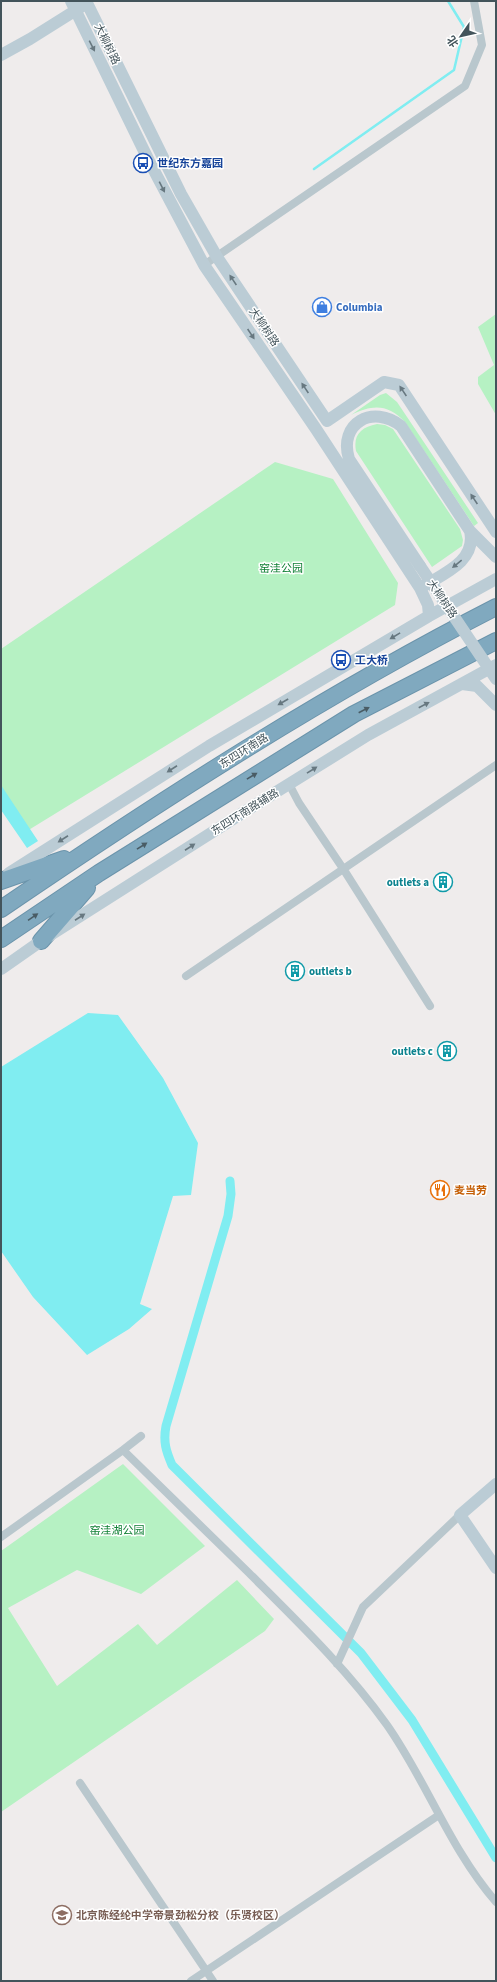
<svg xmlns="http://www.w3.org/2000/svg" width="497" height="1982" font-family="'Source Sans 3','Noto Sans SC',sans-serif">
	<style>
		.green { fill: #b6f1c3 }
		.water { fill: #80edf1 }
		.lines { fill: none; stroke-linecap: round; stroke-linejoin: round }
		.stream { stroke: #80edf1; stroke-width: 2.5 }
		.canal { stroke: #80edf1; stroke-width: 9 }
		.highway-casing { stroke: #6b94ab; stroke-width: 18 }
		.street { stroke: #b9c7cd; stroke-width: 8 }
		.secondary { stroke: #bbccd5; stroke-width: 12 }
		.highway { stroke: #80a9bf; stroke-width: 16 }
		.secondary-bridge { stroke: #bbccd5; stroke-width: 12 }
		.oneway { fill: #677880 }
		.oneway2 { fill: #495c65 }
		.labels { text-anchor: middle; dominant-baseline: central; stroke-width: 3; stroke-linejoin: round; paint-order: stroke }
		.street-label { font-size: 11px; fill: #43545b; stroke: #fff }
		.transit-label { font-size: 11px; font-weight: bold; fill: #164399; stroke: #fff; text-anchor: start }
		.shop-label { font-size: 11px; font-weight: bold; fill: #366cbe; stroke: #fff; text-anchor: start }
		.park-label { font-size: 11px; fill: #108035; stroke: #fff }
		.culture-label { font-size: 11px; font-weight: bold; fill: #0d838f; stroke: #fff; text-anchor: end }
		.food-label { font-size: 11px; font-weight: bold; fill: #c56008; stroke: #fff; text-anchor: start }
		.education-label { font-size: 11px; font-weight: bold; fill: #785e54; stroke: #fff; text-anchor: start }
	</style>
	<rect width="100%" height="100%" fill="#efecec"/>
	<!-- green -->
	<path class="green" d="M496 314V415L478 384V377L494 365 478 327Z
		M386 393 397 402 478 523 474 526 405 422C388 404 373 404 351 415L380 395Z
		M377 424 385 425 393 429 460 529 463 540 462 546 432 567 356 451C353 435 361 427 377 424Z
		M275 462 333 479 398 583 395 605 27 831 1 794V649Z
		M123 1464 205 1546 141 1594 77 1570 8 1608 57 1686 138 1624 157 1645 237 1580 274 1619 265 1631 1 1812V1551Z"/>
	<!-- water -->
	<path class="water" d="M1 785 38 841 27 848 1 810Z
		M88 1013 118 1015 163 1078 198 1143 191 1195 173 1196 140 1304 152 1309 129 1329 87 1355 33 1297 1 1251V1067Z"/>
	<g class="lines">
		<!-- stream -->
		<path class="stream" d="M314 169 454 70 464 27 448 1"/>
		<!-- canal -->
		<path class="canal" d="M230 1181 231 1194 228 1216 166 1426C163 1442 166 1451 172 1465L361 1653 412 1720 496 1858"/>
		<defs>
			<path id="highway" d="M1 881 64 859
				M1 909C161 800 324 695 496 607
				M1 939 99 873 354 714 496 641
				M41 941 87 888"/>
		</defs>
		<!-- highway casing -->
		<use href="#highway" class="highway-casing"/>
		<!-- street -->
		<path class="street" d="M204 265 465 86 482 45 474 1
			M289 784 299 803 344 870 430 1006
			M186 976 496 765
			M123 1450C165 1491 207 1532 249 1573 297 1621 347 1669 387 1725 427 1782 450 1849 496 1902
			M1 1537 123 1450 141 1436
			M337 1664 363 1607 460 1515
			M80 1783 213 1981
			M191 1981 439 1815"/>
		<!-- secondary -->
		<path class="secondary" d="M71 1 149 161 204 265 316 429 420 588 428 605 429 616
			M86 1 181 194 217 257 327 421 384 382 399 385 496 532
			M1 55 30 39 81 7
			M420 566 349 459C338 423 373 404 401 426L470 531 496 557
			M422 587C443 574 477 561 470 531
			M462 684 477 686 496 705
			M9 873 209 746 429 616 496 579
			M1 969 41 941 252 807 368 735 496 665
			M496 1484 460 1515 496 1568"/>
		<!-- highway -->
		<use href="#highway" class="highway"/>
		<!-- secondary-bridge -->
		<path class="secondary-bridge" d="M420 566 496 679"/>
	</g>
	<!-- one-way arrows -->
	<defs><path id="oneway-solid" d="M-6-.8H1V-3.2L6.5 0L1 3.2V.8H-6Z"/></defs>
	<g class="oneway">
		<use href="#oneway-solid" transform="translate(92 46) rotate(63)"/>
		<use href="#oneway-solid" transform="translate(162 187) rotate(63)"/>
		<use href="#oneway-solid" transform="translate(233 280) rotate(-124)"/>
		<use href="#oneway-solid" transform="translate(251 334) rotate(56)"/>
		<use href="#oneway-solid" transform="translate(305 388) rotate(-124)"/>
		<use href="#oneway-solid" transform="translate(403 391) rotate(-124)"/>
		<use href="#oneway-solid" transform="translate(474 499) rotate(-124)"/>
		<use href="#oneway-solid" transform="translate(457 564) rotate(141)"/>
		<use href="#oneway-solid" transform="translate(395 636) rotate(149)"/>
		<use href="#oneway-solid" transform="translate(283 702) rotate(150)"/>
		<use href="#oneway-solid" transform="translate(424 705) rotate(-28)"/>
		<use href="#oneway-solid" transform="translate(172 769) rotate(147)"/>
		<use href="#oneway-solid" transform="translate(312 770) rotate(-32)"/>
		<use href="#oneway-solid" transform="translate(63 839) rotate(147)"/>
		<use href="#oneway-solid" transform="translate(190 847) rotate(-33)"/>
		<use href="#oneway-solid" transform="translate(80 917) rotate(-33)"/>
	</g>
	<g class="oneway2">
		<use href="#oneway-solid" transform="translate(364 710) rotate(-27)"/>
		<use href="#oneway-solid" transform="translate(252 776) rotate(-31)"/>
		<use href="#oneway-solid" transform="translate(142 846) rotate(-32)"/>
		<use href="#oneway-solid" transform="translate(33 917) rotate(-34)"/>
	</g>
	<!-- icons -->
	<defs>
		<symbol id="bus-ring" viewBox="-11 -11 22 22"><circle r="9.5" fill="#fff" stroke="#1a4fb4" stroke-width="1.5"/><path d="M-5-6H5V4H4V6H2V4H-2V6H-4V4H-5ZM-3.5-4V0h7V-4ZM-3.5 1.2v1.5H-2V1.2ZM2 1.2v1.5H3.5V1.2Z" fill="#1a4fb4"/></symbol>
		<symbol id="shop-ring" viewBox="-11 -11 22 22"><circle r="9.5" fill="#fff" stroke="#3f7fe0" stroke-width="1.5"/><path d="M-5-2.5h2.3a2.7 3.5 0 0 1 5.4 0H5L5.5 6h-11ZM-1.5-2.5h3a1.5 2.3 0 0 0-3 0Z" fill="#3f7fe0"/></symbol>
		<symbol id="building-ring" viewBox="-11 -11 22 22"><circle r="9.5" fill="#fff" stroke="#0f9aa8" stroke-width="1.5"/><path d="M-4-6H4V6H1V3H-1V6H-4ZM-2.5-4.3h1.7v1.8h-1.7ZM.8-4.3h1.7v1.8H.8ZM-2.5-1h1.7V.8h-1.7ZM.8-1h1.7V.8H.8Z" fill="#0f9aa8"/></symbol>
		<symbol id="restaurant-ring" viewBox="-11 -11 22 22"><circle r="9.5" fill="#fff" stroke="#e8710a" stroke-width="1.5"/><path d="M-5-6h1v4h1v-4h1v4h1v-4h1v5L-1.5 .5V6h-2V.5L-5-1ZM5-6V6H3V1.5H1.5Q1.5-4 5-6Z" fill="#e8710a"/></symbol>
		<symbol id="school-ring" viewBox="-11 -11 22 22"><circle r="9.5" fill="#fff" stroke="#8d6e63" stroke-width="1.5"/><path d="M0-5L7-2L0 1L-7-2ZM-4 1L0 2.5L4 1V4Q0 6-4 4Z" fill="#8d6e63"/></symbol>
	</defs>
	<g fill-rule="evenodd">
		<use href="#bus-ring" x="132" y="152" width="22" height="22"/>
		<use href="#shop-ring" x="311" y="296" width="22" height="22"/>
		<use href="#bus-ring" x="330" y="649" width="22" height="22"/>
		<use href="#building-ring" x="432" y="871" width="22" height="22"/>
		<use href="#building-ring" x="284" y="960" width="22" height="22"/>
		<use href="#building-ring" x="436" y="1040" width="22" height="22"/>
		<use href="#restaurant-ring" x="429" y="1179" width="22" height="22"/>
		<use href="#school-ring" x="51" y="1904" width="22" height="22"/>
	</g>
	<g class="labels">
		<!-- street labels -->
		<g class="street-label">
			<text transform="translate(107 44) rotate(64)">大柳树路</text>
			<text transform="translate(264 327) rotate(56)">大柳树路</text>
			<text transform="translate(442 599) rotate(56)">大柳树路</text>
			<text transform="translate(244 751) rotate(-32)">东四环南路</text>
			<text transform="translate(245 812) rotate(-32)">东四环南路辅路</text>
		</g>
		<!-- transit labels -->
		<g class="transit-label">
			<text x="157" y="163">世纪东方嘉园</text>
			<text x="355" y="660">工大桥</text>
		</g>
		<!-- shop labels -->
		<g class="shop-label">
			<text x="336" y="307">Columbia</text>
		</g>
		<!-- park labels -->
		<g class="park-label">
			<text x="281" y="568">窑洼公园</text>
			<text x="117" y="1530">窑洼湖公园</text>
		</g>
		<!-- culture labels -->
		<g class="culture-label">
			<text x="429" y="882">outlets a</text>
			<text x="309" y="971" text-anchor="start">outlets b</text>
			<text x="433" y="1051">outlets c</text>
		</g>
		<!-- food labels -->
		<g class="food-label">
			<text x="454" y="1190">麦当劳</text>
		</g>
		<!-- education labels -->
		<g class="education-label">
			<text x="76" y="1915">北京陈经纶中学帝景劲松分校（乐贤校区）</text>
		</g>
	</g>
	<!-- border -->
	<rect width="497" height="1982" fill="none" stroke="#43545b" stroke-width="4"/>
	<!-- north arrow -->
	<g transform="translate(461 36) rotate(236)" stroke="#ffffff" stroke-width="3" paint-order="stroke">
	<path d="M0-3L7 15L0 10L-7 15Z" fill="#43545b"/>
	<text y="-6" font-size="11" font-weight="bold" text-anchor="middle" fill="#43545b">北</text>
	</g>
</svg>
